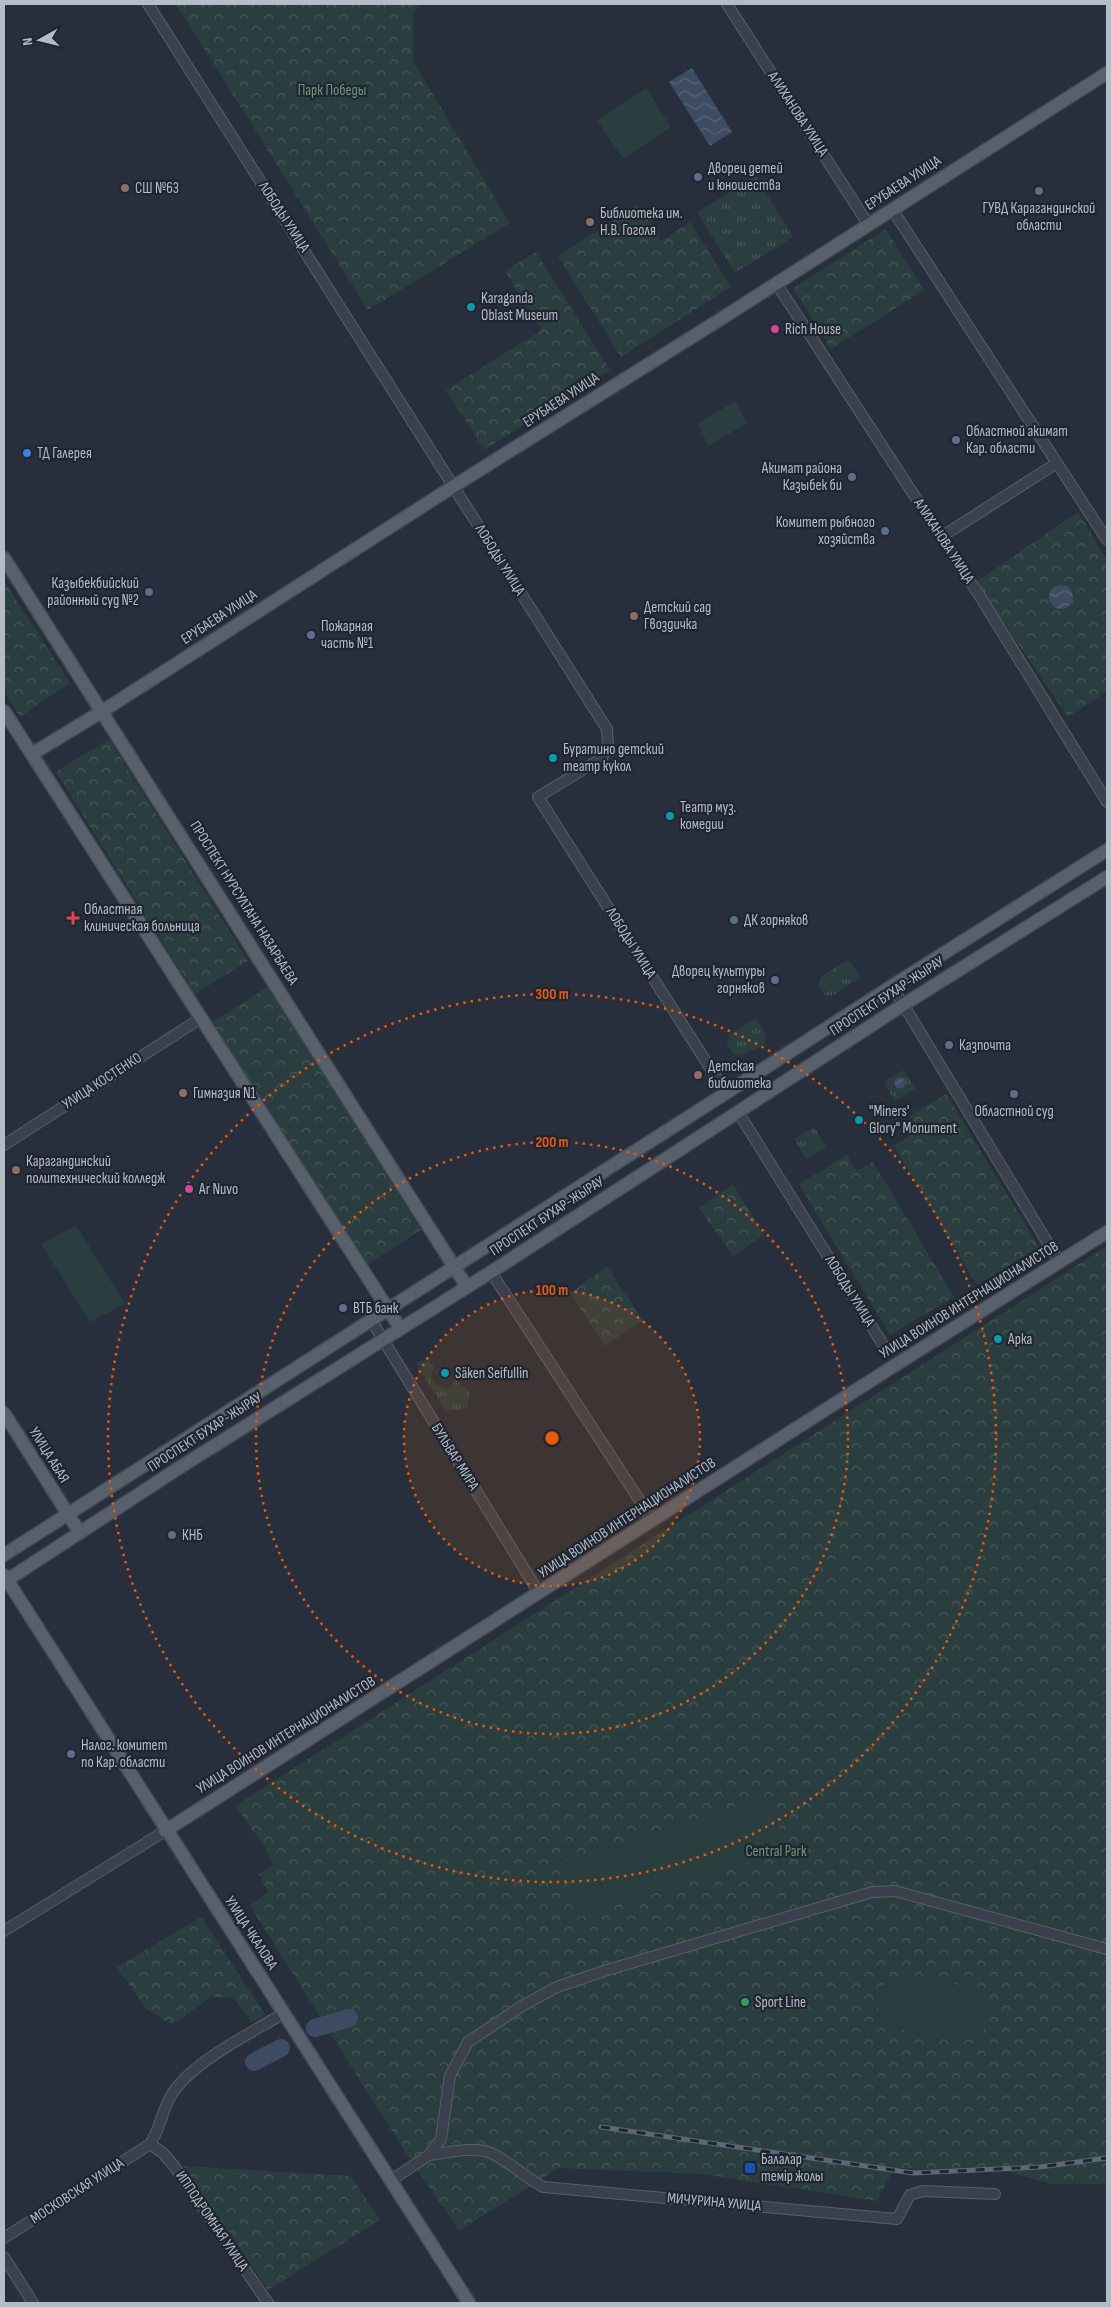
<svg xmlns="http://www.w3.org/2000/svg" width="1111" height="2307" font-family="'Sofia Sans Condensed',sans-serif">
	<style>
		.grass { fill: url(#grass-tufts) }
		.park { fill: url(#park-crowns) }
		.pitch { fill: #2b3e3f }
		.water { fill: url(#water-waves) }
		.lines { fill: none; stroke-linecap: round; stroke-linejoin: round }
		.river { stroke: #3d4c63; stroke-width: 18 }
		.minor-casing { stroke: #585f6a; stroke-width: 12 }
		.major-casing { stroke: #434a55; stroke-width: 15 }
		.minor { stroke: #3a414c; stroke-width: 10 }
		.major { stroke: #58606c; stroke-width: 12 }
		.rail-casing { stroke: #5e6774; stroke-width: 5 }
		.rail { stroke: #1f2631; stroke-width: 3; stroke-dasharray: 9; stroke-linecap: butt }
		.ring { fill: none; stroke: #e8590c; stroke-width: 2.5; stroke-dasharray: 2.5 5 }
		.service-dot { fill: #5c6f8a; stroke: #1f2631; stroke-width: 2 }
		.education-dot { fill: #8d6e63; stroke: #1f2631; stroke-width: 2 }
		.culture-dot { fill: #0f9aa8; stroke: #1f2631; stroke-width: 2 }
		.hotel-dot { fill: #d1479c; stroke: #1f2631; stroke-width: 2 }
		.shop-dot { fill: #3f7fe0; stroke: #1f2631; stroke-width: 2 }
		.health-dot { fill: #e0444e; stroke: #1f2631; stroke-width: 2 }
		.leisure-dot { fill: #2e9e5b; stroke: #1f2631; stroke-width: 2 }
		.transit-dot { fill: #1a4fb4; stroke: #1f2631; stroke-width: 2 }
		.labels { text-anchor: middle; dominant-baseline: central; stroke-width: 4.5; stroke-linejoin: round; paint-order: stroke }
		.park-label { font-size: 15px; fill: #6e9678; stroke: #1f2631 }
		.street-label { font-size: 15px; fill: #b5bcc7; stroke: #1f2631 }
		.poi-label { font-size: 15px; fill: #b5bcc7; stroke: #1f2631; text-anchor: start }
		.centre { fill: #e8590c; stroke: #1f2631; stroke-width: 2.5 }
		.ring-label { font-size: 15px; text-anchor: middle; font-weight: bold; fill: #e8590c; stroke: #1f2631; stroke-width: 4.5; stroke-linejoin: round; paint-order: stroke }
	</style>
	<defs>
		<pattern id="grass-tufts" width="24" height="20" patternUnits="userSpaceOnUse" patternTransform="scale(1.25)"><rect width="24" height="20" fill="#2b3e3f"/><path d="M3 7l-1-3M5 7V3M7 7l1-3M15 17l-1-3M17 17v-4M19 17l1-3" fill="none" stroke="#485859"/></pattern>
		<pattern id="park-crowns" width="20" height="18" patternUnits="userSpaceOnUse" patternTransform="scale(1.25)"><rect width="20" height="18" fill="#2b3e3f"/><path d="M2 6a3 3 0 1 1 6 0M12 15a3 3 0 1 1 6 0" fill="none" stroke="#485859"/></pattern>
		<pattern id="water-waves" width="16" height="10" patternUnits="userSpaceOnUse" patternTransform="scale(1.25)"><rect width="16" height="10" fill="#3d4c63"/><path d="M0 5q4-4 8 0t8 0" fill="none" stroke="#576478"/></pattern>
	</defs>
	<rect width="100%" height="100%" fill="#262f3b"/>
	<!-- grass -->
	<path class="grass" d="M756 176 793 237 735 273 697 212Z
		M848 960 861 977 834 995 825 996 819 988 821 977Z
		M756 1018 766 1035 765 1044 742 1056 733 1054 727 1043 729 1034Z
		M904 1070 915 1089 895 1101 884 1082Z
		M814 1127 826 1147 806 1159 794 1139Z
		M423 1359 434 1366 431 1373 435 1384 446 1388 456 1381 470 1391 467 1409 446 1411 416 1364Z"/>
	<!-- park -->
	<path class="park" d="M176 4H420L413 13V61L510 223 368 310Z
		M638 205 661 241 690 222 731 287 621 357 558 256Z
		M886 229 924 290 831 349 793 288Z
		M536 252 610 370 484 450 446 390 542 330 505 271Z
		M1078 512 1107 560V691L1068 717 976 582Z
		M4 581 70 683 20 717 4 691Z
		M109 739 248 961 195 994 56 772Z
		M268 987 421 1230 365 1266 213 1022Z
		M946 1094 1039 1247 977 1285 894 1146 918 1130 910 1116Z
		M847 1155 857 1171 873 1162 954 1297 890 1335 799 1184Z
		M733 1184 764 1235 733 1256 699 1208Z
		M1107 1246V2184H1050L1011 2172 894 2168 877 2201 701 2174 559 2168 459 2231 402 2147 250 1906 268 1892 259 1874 273 1864 264 1846 235 1806Z
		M607 1267 643 1320 605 1346 570 1293Z
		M201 1917 265 2014 252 2023 233 1998 211 1997 172 2025 146 2009 117 1967Z
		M183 2166 351 2176 380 2220 268 2290Z"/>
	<!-- pitch -->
	<path class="pitch" d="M646 88 671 127 623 159 597 120Z
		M735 401 747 423 709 446 697 424Z
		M76 1225 125 1304 90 1322 41 1244Z
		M768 1796 786 1851 579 1917 562 1862Z
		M898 1976H907C931 1980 1000 1982 988 2021 985 2032 976 2038 966 2040L898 2029 884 2021 877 2006V1998L884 1983Z"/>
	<!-- water -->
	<path class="water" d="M692 68 732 132 710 146 669 82Z
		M1049 597a12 12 0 1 1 24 0a12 12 0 1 1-24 0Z
		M894.5 1083a5.5 5.5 0 1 1 11 0a5.5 5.5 0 1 1-11 0Z"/>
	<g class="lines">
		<!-- river -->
		<path class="river" d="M315 2028 349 2018
			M254 2062 281 2048"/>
		<defs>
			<path id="minor" d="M148 4 607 729 608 745 602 758 538 797 726 1093
				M727 4 868 224
				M892 209 1107 540
				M776 283 981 598 1107 802
				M941 537 1057 463
				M892 986 1060 1263
				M738 1112 882 1343
				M4 1145 201 1018
				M491 1272 653 1521
				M371 1320 539 1593
				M4 1931 165 1831
				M150 2144 163 2153 174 2166 268 2303
				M429 2155C446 2153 476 2146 491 2153 510 2162 525 2177 543 2187L897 2219 910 2195 923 2191 995 2194
				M390 2181 429 2155 441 2139 450 2076 468 2042 522 2006 557 1987 604 1971 872 1892 895 1891 1107 1949
				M4 2238 150 2144C161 2128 162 2107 174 2091 195 2061 251 2033 284 2013
				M4 2257 33 2303"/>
			<path id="major" d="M4 558 467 1287
				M4 711 400 1328
				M32 754 101 712 454 486 716 322 1107 73
				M4 1413 80 1533
				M4 1555 726 1093 892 986 1107 850
				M4 1575 469 2303
				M4 1582 182 1466 491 1272 903 1005 1107 877
				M165 1831 897 1364 1107 1232"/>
		</defs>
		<!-- minor casing -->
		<use href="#minor" class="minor-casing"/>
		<!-- major casing -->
		<use href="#major" class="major-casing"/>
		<!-- minor -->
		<use href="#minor" class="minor"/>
		<!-- major -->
		<use href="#major" class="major"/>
		<defs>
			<path id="rail" d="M601 2127 913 2173 1040 2167 1107 2158"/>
		</defs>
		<!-- rail casing -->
		<use href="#rail" class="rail-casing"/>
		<!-- rail -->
		<use href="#rail" class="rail"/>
	</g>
	<!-- distance rings -->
	<circle cx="552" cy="1438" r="148" fill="#e8590c" fill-opacity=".12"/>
	<g class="ring">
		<circle cx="552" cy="1438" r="148"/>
		<circle cx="552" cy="1438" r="296"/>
		<circle cx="552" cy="1438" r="444"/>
	</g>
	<!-- markers -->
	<g class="service-dot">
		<circle cx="698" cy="177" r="5"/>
		<circle cx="1039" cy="191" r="5"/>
		<circle cx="956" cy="440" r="5"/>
		<circle cx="852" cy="477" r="5"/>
		<circle cx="885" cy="531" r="5"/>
		<circle cx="149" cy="592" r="5"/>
		<circle cx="311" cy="635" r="5"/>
		<circle cx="734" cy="920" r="5"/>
		<circle cx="775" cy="980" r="5"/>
		<circle cx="949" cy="1045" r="5"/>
		<circle cx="1014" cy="1094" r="5"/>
		<circle cx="343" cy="1308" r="5"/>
		<circle cx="172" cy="1535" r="5"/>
		<circle cx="71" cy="1754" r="5"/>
	</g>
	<g class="education-dot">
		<circle cx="125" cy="188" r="5"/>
		<circle cx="590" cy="222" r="5"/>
		<circle cx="634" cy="616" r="5"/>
		<circle cx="698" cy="1075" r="5"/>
		<circle cx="183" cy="1093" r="5"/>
		<circle cx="16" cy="1170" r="5"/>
	</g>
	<g class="culture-dot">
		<circle cx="471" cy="307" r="5"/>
		<circle cx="553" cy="758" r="5"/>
		<circle cx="670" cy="816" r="5"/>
		<circle cx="859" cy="1120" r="5"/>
		<circle cx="998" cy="1339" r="5"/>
		<circle cx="445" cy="1373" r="5"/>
	</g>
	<g class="hotel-dot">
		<circle cx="775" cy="329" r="5"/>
		<circle cx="189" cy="1189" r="5"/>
	</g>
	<circle class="shop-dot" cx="27" cy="453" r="5"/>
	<path class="health-dot" d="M70.5 910.5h5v5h5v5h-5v5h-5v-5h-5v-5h5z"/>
	<circle class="leisure-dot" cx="745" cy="2002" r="5"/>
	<rect class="transit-dot" x="744" y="2162" width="12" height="12" rx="2.5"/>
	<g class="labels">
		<!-- park labels -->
		<g class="park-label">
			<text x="332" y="90">Парк Победы</text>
			<text x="776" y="1851">Central Park</text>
		</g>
		<!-- street labels -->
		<g class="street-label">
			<text transform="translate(798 114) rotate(57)">АЛИХАНОВА УЛИЦА</text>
			<text transform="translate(903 183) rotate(-33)">ЕРУБАЕВА УЛИЦА</text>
			<text transform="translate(284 217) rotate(57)">ЛОБОДЫ УЛИЦА</text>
			<text transform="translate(561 400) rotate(-33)">ЕРУБАЕВА УЛИЦА</text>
			<text transform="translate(944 541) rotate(57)">АЛИХАНОВА УЛИЦА</text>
			<text transform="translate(500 560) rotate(58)">ЛОБОДЫ УЛИЦА</text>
			<text transform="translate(219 617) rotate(-33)">ЕРУБАЕВА УЛИЦА</text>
			<text transform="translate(244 903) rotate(58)">ПРОСПЕКТ НУРСУЛТАНА НАЗАРБАЕВА</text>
			<text transform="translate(631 943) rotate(58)">ЛОБОДЫ УЛИЦА</text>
			<text transform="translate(887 996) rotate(-33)">ПРОСПЕКТ БУХАР-ЖЫРАУ</text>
			<text transform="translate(102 1081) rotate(-33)">УЛИЦА КОСТЕНКО</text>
			<text transform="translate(547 1216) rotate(-33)">ПРОСПЕКТ БУХАР-ЖЫРАУ</text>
			<text transform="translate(850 1291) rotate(58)">ЛОБОДЫ УЛИЦА</text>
			<text transform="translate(969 1300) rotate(-32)">УЛИЦА ВОИНОВ ИНТЕРНАЦИОНАЛИСТОВ</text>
			<text transform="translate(205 1432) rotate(-33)">ПРОСПЕКТ БУХАР-ЖЫРАУ</text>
			<text transform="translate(49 1455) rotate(58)">УЛИЦА АБАЯ</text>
			<text transform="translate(455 1457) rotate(58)">БУЛЬВАР МИРА</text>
			<text transform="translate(627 1518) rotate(-33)">УЛИЦА ВОИНОВ ИНТЕРНАЦИОНАЛИСТОВ</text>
			<text transform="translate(286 1735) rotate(-32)">УЛИЦА ВОИНОВ ИНТЕРНАЦИОНАЛИСТОВ</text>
			<text transform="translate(251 1933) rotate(57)">УЛИЦА ЧКАЛОВА</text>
			<text transform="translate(77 2191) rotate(-33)">МОСКОВСКАЯ УЛИЦА</text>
			<text transform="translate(714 2202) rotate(5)">МИЧУРИНА УЛИЦА</text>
			<text transform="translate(212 2221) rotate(56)">ИППОДРОМНАЯ УЛИЦА</text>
		</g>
		<!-- poi labels -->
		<g class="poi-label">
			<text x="708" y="168">Дворец детей<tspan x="708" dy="17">и юношества</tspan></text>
			<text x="135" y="188">СШ №63</text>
			<text x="1039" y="208" text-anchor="middle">ГУВД Карагандинской<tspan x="1039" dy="17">области</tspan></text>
			<text x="600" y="213">Библиотека им.<tspan x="600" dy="17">Н.В. Гоголя</tspan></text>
			<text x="481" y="298">Karaganda<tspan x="481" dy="17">Oblast Museum</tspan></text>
			<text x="785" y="329">Rich House</text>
			<text x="966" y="431">Областной акимат<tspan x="966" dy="17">Кар. области</tspan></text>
			<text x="37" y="453">ТД Галерея</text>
			<text x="842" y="468" text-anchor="end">Акимат района<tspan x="842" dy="17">Казыбек би</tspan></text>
			<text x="875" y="522" text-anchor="end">Комитет рыбного<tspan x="875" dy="17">хозяйства</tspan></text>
			<text x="139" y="583" text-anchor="end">Казыбекбийский<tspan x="139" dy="17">районный суд №2</tspan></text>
			<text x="644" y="607">Детский сад<tspan x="644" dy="17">Гвоздичка</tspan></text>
			<text x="321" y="626">Пожарная<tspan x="321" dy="17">часть №1</tspan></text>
			<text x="563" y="749">Буратино детский<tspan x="563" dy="17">театр кукол</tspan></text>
			<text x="680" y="807">Театр муз.<tspan x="680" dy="17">комедии</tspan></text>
			<text x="84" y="909">Областная<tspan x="84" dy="17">клиническая больница</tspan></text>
			<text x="744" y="920">ДК горняков</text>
			<text x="765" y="971" text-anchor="end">Дворец культуры<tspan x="765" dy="17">горняков</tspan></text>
			<text x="959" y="1045">Казпочта</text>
			<text x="708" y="1066">Детская<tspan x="708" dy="17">библиотека</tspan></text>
			<text x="193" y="1093">Гимназия N1</text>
			<text x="869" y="1111">"Miners'<tspan x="869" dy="17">Glory" Monument</tspan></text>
			<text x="1014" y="1111" text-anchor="middle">Областной суд</text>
			<text x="26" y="1161">Карагандинский<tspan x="26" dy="17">политехнический колледж</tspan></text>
			<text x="199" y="1189">Ar Nuvo</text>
			<text x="353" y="1308">ВТБ банк</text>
			<text x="1008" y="1339">Арка</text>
			<text x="455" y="1373">Säken Seifullin</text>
			<text x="182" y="1535">КНБ</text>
			<text x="81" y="1745">Налог. комитет<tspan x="81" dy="17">по Кар. области</tspan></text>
			<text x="755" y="2002">Sport Line</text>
			<text x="761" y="2159">Балалар<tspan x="761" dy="17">темір жолы</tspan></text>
		</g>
	</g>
	<circle cx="552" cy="1438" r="8" class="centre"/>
	<g class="ring-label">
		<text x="552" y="999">300 m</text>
		<text x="552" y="1147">200 m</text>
		<text x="552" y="1295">100 m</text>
	</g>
	<!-- border -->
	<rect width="1111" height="2307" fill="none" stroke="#b5bcc7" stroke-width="10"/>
	<!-- north arrow -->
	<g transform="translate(40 40) rotate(262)" stroke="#1f2631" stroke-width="4" paint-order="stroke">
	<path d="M0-4L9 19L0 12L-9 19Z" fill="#b5bcc7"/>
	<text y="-8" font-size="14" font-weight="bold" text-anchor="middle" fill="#b5bcc7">N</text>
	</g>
</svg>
